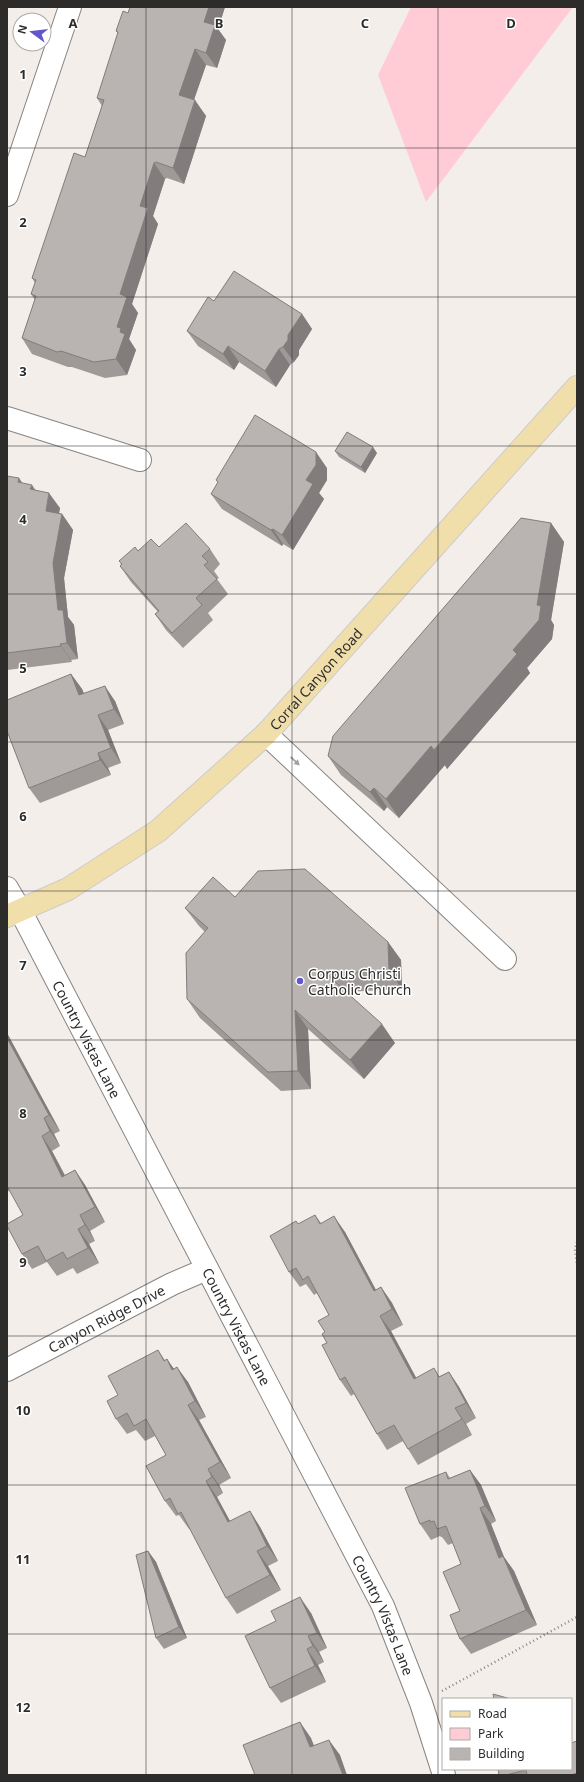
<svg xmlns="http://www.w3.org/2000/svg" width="584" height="1782" font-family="'Noto Sans',sans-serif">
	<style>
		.green { fill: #ffccd5 }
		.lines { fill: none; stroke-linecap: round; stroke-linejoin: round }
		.minor-casing { stroke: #888480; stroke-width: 24 }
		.major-casing { stroke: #cdcccc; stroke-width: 24 }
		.path { stroke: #888582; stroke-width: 2.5; stroke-dasharray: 1 3; stroke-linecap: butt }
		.minor { stroke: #fff; stroke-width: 22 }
		.major { stroke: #f1dfab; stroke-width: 22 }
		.wall { fill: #9f9a98 }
		.shaded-wall { fill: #827d7c }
		.building { fill: #b9b3b1; stroke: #827d7c }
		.oneway { fill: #a1a0a0 }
		.grid { fill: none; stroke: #2e2c2b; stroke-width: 1; stroke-opacity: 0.55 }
		.poi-dot { fill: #6156ce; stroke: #fff; stroke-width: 1.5 }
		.labels { text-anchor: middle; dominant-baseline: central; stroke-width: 3; stroke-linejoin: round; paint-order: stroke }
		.street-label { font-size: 14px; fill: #2e2c2b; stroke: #fff }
		.poi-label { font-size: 14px; fill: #2e2c2b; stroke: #fff; text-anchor: start }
		.grid-label { font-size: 13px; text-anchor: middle; font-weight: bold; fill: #2e2c2b; stroke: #fff; stroke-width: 3; stroke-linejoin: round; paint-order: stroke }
	</style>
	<rect width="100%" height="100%" fill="#f3eeea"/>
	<!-- green -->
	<path class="green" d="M411 7H573L426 202 378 75Z"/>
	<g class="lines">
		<defs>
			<g id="minor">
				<path d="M7 195 70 7"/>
				<path d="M7 418 140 460"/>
				<path d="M266 734 505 959"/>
				<path id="s1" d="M7 888 20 910 383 1606 421 1703 444 1775"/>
				<path id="s2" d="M7 1370 172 1284 207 1269"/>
			</g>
			<g id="major">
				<path id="s3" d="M7 916 68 889 158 831 266 734 577 387"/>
			</g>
		</defs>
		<!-- minor casing -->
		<use href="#minor" class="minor-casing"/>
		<!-- major casing -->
		<use href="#major" class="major-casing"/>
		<!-- path -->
		<path class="path" d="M577 1242 575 1249 577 1265
			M442 1691 577 1617"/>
		<!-- minor -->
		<use href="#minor" class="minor"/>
		<!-- major -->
		<use href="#major" class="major"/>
	</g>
	<!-- wall -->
	<path class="wall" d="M130 7H225L218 29 226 40 217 68 206 65 194 100 206 116 184 184 167 178 165 179 153 216 158 224 132 304 138 313 129 339 136 350 127 375 105 378 72 367H68L32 354 22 338 35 300 31 294 35 283 32 278 85 157 102 106 97 98 118 33 116 31 128 13Z
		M214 301 302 314 312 329 299 350V355L294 362 290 365 276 387 239 362 234 370 198 346 187 331Z
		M335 451 377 453 365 473 339 457Z
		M327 468V480L319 493 324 499 293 550 283 544 282 546 222 509 211 494 218 483 216 480Z
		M7 476 35 490 60 508 59 514H62L73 530 64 578 68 617 74 625 78 659 71 660 72 662 7 670Z
		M551 523 564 542 551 620 554 625 552 639 527 668 530 673 447 769 445 765 399 818 387 807 384 811 341 775 328 756Z
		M159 547 210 549 220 564 214 571 219 578 217 579 228 594 208 613 213 620 183 648 166 630 155 614 158 612 131 582 120 566 121 564 119 561 138 551Z
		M71 674 82 689 84 693 115 701 124 724 108 730 121 763 108 768 111 775 40 803 29 788Z
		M235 897 388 942 401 960 402 989 345 992 395 1043 364 1079 308 1029 311 1089 281 1091 200 1018 187 999 205 932 199 926 185 908Z
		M7 1033 60 1131 54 1134 60 1146 52 1151 65 1175 75 1170 85 1185 105 1222 90 1231 95 1241 89 1244 99 1263 77 1274 73 1268 57 1276 47 1262 32 1269 22 1254 23 1215 10 1190 7 1192Z
		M315 1215 321 1223 345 1232 376 1290 381 1287 392 1303 403 1325 391 1331 416 1378 440 1376 449 1372 459 1387 476 1418 466 1424 472 1435 418 1465 403 1441 387 1450 377 1434 354 1394 351 1396 340 1380 327 1343 325 1332 329 1315 317 1293 314 1295 306 1284 300 1287 289 1272Z
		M167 1359 174 1369 188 1382 206 1417 199 1420 231 1478 219 1485 223 1493 217 1497 230 1521 250 1511 260 1527 278 1561 268 1566 281 1590 237 1614 226 1598 190 1529H189L179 1515 176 1516 165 1501 166 1455 155 1436 145 1441 136 1430 127 1434 116 1419 118 1395Z
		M470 1470 481 1485 496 1521 491 1524 504 1557 514 1571 537 1625 471 1654 460 1639 461 1564 453 1543 448 1545 442 1537H441L440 1536 431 1540 420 1524 446 1472 450 1478Z
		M148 1551 156 1562 187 1638 164 1649 156 1638Z
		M311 1613 327 1648 319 1652 324 1662 318 1665 326 1682 281 1703 270 1688Z
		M577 1741V1775H499Z"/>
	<!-- shaded-wall -->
	<path class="shaded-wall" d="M209 7H225L218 29 226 40 217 68 206 53 204 22Z
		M195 49 206 65 190 111 179 95Z
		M195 100 206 116 184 184 173 168Z
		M154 163 165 179 153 216 158 224 132 304 138 313 129 339 136 350 127 375 116 359 120 332 117 327 120 294 140 206Z
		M302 314 312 329 299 350V355L294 362 283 347 288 335Z
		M228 346 239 362 234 370 223 354Z
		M279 349 290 365 276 387 265 371Z
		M373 447 377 453 365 473 361 467Z
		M316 452 327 468V480L319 493 324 499 293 550 282 535 306 480Z
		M19 478 30 494 18 482Z
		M32 485 42 500 30 489Z
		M49 493 60 508 56 527 46 511Z
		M62 514 73 530 64 578 68 617 74 625 78 659 67 643 58 610 53 563Z
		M551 523 564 542 551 620 554 625 552 639 527 668 530 673 447 769 445 765 399 818 386 799 513 650 537 605Z
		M273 529 283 544 282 546 271 530Z
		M60 644 71 660 72 662 61 646Z
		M71 674 82 689 90 710 79 695Z
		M105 686 115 701 124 724 114 709Z
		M98 715 108 730 121 763 111 748Z
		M98 753 108 768 111 775 100 760Z
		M374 788 387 807 384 811 370 792Z
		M388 942 401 960 402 989 389 971Z
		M295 1010 308 1029 311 1089 298 1071Z
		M382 1024 395 1043 364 1079 350 1060Z
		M7 1033 60 1131 49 1115 7 1038Z
		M44 1118 54 1134 60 1146 50 1131Z
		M42 1136 52 1151 73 1192 62 1177Z
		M75 1170 85 1185 105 1222 95 1207Z
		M80 1215 90 1231 95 1241 85 1225Z
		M334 1216 345 1232 385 1307 374 1291Z
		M78 1229 89 1244 99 1263 88 1248Z
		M381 1287 392 1303 403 1325 392 1309Z
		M380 1316 391 1331 425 1394 414 1379Z
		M158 1350 168 1365 164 1361Z
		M167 1359 178 1375 172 1370Z
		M177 1367 188 1382 206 1417 195 1401Z
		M449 1372 459 1387 476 1418 466 1403Z
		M188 1405 199 1420 231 1478 220 1462Z
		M455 1408 466 1424 472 1435 462 1419Z
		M208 1469 219 1485 223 1493 212 1477Z
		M470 1470 481 1485 496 1521 485 1506Z
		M206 1481 217 1497 239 1538 228 1522Z
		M480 1508 491 1524 504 1557 514 1571 537 1625 526 1610 499 1558Z
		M250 1511 260 1527 278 1561 267 1546Z
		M148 1551 156 1562 187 1638 179 1627Z
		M257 1551 268 1566 281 1590 270 1575Z
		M300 1597 311 1613 327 1648 317 1633Z
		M308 1636 319 1652 324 1662 313 1646Z
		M307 1649 318 1665 326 1682 315 1666Z
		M300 1722 311 1738 321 1763 310 1747Z
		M329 1740 340 1755 347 1775H343Z"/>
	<!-- building -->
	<path class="building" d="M130 7H209L204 22 215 25 206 53 195 49 179 95 195 100 173 168 156 162 154 163 140 206 148 208 120 294 127 297 117 327 121 328 120 332 125 334 116 359 94 362 61 351 57 352 22 338 36 296 31 294 36 280 32 278 74 153 85 157 104 100 97 98 118 32 116 31 123 11 128 13Z
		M234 271 302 314 288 335V340L283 347 279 349 265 371 228 346 223 354 187 331 208 297 214 301Z
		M255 415 316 452V465L306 480 313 484 282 535 273 529 271 530 211 494 218 482 216 480Z
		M347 432 373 447 361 467 335 451Z
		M7 476 19 478 18 482 32 485 30 489 49 493 46 511 62 514 53 563 58 610H63L67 643 60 644 61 646 7 653Z
		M521 518 551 523 537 605 541 606 539 620 513 650 517 654 434 750 431 746 386 799 374 788 370 792 328 756 333 736Z
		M186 523 210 549 202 556 208 562 204 565 217 579 196 598 202 605 172 633 155 614 159 611 120 566 122 564 119 561 135 547 138 551 151 539 159 547Z
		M71 674 79 695 105 686 114 709 98 715 111 748 98 753 100 760 29 788 7 731V700Z
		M305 869 388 942 389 971 325 973 382 1024 350 1060 295 1010 298 1071 268 1072 187 999 186 953 208 928 185 908 213 877 235 897 258 871Z
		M7 1038 49 1115 44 1118 50 1131 42 1136 62 1177 75 1170 95 1207 80 1215 85 1225 78 1229 88 1248 67 1259 63 1252 46 1261 38 1246 22 1254 7 1226V1224L23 1215 7 1186Z
		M315 1215 320 1224 334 1216 374 1291 381 1287 392 1309 380 1316 414 1379 434 1368 439 1377 449 1372 466 1403 455 1408 462 1419 408 1449 394 1425 377 1434 345 1377 340 1380 322 1345 327 1343 322 1334 325 1332 318 1321 329 1315 308 1276 303 1280 296 1268 289 1272 270 1236 296 1221 298 1224Z
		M158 1350 164 1361 167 1359 172 1370 177 1367 195 1401 188 1405 220 1462 208 1469 212 1477 206 1481 228 1522 250 1511 267 1546 257 1551 270 1575 226 1598 181 1512 178 1514 170 1498 165 1501 146 1466 166 1455 146 1419 134 1426 127 1413 116 1419 107 1401 118 1395 108 1376Z
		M470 1470 485 1506 480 1508 499 1558 503 1556 526 1610 460 1639 450 1615 460 1611 443 1572 461 1564 446 1526 437 1529 434 1521 430 1522V1520L420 1524 405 1488 446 1472 448 1479Z
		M148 1551 179 1627 156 1638 136 1555Z
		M300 1597 317 1633 308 1636 313 1646 307 1649 315 1666 270 1688 245 1636 276 1621 271 1611Z
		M493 1694 511 1699H494Z
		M300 1722 310 1747 329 1740 343 1775H255L243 1745Z
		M577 1741V1773L571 1775H527L526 1770 506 1775H499L498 1769H571V1743Z"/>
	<!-- one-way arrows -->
	<defs><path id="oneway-solid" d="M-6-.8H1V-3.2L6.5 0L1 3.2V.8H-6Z"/></defs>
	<use class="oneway" href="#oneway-solid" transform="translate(295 761) rotate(43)"/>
	<!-- grid -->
	<path class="grid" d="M146 7V1775M292 7V1775M438 7V1775M7 148H577M7 297H577M7 446H577M7 594H577M7 742H577M7 891H577M7 1040H577M7 1188H577M7 1336H577M7 1485H577M7 1634H577"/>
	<!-- markers -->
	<circle class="poi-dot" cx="300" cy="981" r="4"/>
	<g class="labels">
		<!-- street labels -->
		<g class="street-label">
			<text stroke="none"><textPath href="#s3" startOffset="393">Corral Canyon Road</textPath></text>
			<text stroke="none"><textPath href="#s1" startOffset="171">Country Vistas Lane</textPath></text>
			<text stroke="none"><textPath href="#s2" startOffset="112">Canyon Ridge Drive</textPath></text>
			<text stroke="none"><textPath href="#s1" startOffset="495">Country Vistas Lane</textPath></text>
			<text stroke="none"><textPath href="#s1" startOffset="819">Country Vistas Lane</textPath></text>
		</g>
		<!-- poi labels -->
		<g class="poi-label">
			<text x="308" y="973">Corpus Christi<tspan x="308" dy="16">Catholic Church</tspan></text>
		</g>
	</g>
	<g class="grid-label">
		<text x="73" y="28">A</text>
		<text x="219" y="28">B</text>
		<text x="365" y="28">C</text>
		<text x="511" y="28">D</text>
		<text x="23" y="79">1</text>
		<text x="23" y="227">2</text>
		<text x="23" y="376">3</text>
		<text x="23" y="524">4</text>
		<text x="23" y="673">5</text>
		<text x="23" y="821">6</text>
		<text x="23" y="970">7</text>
		<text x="23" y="1118">8</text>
		<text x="23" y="1267">9</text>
		<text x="23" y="1415">10</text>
		<text x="23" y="1564">11</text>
		<text x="23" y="1712">12</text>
	</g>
	<!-- border -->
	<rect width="584" height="1782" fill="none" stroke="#2e2c2b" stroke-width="16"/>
	<!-- legend -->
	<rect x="442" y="1698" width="130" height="72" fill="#ffffff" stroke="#ababaa"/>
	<rect x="450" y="1711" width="20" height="6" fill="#f1dfab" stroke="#ababaa"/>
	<text x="478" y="1718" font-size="12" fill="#2e2c2b">Road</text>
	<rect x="450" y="1728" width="20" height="12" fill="#ffccd5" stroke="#ababaa"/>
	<text x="478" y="1738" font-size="12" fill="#2e2c2b">Park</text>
	<rect x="450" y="1748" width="20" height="12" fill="#b9b3b1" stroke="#ababaa"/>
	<text x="478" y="1758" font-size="12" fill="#2e2c2b">Building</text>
	<!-- north arrow -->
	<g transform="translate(32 32) rotate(285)"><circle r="19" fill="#ffffff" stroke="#ababaa"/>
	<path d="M0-3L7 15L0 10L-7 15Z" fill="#6156ce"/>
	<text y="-6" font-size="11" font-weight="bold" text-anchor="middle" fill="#2e2c2b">N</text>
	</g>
</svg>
